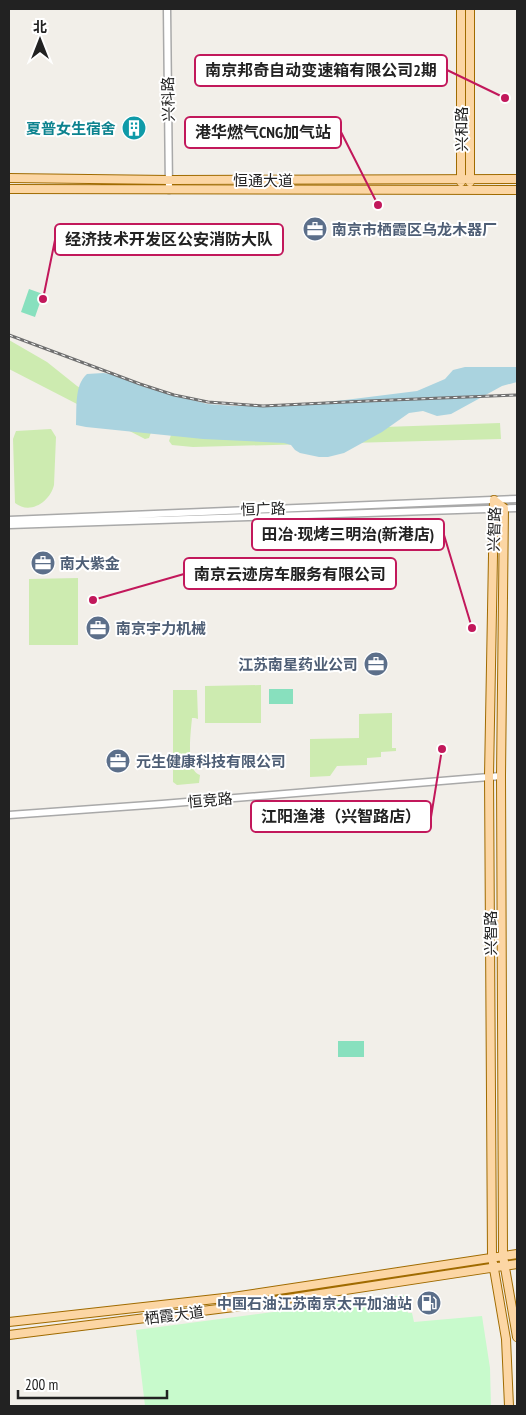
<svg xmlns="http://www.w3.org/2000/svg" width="526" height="1415" font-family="'PT Sans Narrow','Noto Sans SC',sans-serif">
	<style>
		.grass { fill: #cdebb0 }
		.park { fill: #c8facc }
		.pitch { fill: #88e0be }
		.water { fill: #aad3df }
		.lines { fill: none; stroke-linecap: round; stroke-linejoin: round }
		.minor-casing { stroke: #a9a9a9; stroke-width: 9 }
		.major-casing { stroke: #a06b00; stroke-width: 10 }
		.minor { stroke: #fff; stroke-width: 6 }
		.major { stroke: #fcd6a4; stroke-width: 8 }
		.rail-casing { stroke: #707070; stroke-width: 3 }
		.rail { stroke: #fff; stroke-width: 1; stroke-dasharray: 4; stroke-linecap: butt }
		.labels { text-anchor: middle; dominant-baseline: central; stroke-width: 4; stroke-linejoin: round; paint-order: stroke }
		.street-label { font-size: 15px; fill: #222; stroke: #fff }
		.culture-label { font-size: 15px; font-weight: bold; fill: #0d838f; stroke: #fff; text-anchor: end }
		.service-label { font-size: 15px; font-weight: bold; fill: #4e5e75; stroke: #fff; text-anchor: start }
		.leader { fill: none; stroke: #c2185b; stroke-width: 2 }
		.callout-dot { fill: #c2185b; stroke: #fff; stroke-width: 2 }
		.callout { fill: #fff; stroke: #c2185b; stroke-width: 2 }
		.callout-label { font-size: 16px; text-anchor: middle; font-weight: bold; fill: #222 }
	</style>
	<rect width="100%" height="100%" fill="#f2efe9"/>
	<!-- grass -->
	<path class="grass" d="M9 340 47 362 77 386 118 411 154 424 149 438 145 439 9 369Z
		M500 423 501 439 193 447 172 445 169 441 172 432 212 433Z
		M51 429 56 437 54 485C50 502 30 515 15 503L13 439 16 431Z
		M78 578V645H29V579Z
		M261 685V723H205V686Z
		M173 690H197L198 719 195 718H192C191 731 185 771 200 775L199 783 177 785 173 782Z
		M392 713V748H396V751L381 752V757L367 758V765L337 766 330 776 310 777V739L359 738V714Z"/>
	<!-- park -->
	<path class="park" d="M404 1295 408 1313H412L414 1322 482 1316 490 1368 491 1406H145L136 1330Z"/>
	<!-- pitch -->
	<path class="pitch" d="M29 289 43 294 35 317 21 312Z
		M269 689H293V704H269Z
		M338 1041H364V1057H338Z"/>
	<!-- water -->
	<path class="water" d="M465 367H517V382L502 386 451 414 437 416 423 411 409 413 382 432 344 453 328 457H319L300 453 295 450 291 445 284 443 203 439 86 427 76 425C77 409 74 385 87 374L103 373 111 374 158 390 207 404 234 406 295 405 345 400 417 391 445 379 453 370Z"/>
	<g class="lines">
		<defs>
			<path id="minor" d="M167 9 169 190
				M9 520 517 499
				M9 525 517 508
				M9 815 162 804 501 776"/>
			<path id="major" d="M461 9V182
				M470 9V182
				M9 178 169 180 517 179
				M9 189 517 190
				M494 500 489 776 492 1257 506 1339 509 1406
				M494 500 504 508 501 776 503 1256 517 1337
				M9 1322 233 1297 517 1254
				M9 1335 234 1307 517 1264"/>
		</defs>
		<!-- minor casing -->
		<use href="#minor" class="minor-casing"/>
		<!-- major casing -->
		<use href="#major" class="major-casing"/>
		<!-- minor -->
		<use href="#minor" class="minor"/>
		<!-- major -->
		<use href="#major" class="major"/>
		<defs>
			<path id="rail" d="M9 335 140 384 174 395 208 402 263 406 367 401 517 395"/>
		</defs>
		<!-- rail casing -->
		<use href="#rail" class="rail-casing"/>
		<!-- rail -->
		<use href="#rail" class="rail"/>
	</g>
	<!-- icons -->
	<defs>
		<symbol id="building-disc" viewBox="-11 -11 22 22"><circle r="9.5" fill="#0f9aa8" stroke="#fff"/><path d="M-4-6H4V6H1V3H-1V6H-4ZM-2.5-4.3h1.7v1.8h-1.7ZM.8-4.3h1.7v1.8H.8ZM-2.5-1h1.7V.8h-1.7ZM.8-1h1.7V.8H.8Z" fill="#fff"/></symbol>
		<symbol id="office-disc" viewBox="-11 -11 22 22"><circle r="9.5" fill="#5c6f8a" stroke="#fff"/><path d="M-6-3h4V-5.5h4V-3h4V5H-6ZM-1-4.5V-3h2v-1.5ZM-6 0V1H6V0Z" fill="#fff"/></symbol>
		<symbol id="fuel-disc" viewBox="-11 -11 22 22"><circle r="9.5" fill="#5c6f8a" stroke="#fff"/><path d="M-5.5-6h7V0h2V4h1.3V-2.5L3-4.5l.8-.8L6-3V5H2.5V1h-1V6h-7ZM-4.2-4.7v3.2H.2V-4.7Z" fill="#fff"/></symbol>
	</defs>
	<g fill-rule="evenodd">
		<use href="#building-disc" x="120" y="114" width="28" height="28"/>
		<use href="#office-disc" x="301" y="215" width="28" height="28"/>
		<use href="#office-disc" x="29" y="549" width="28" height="28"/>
		<use href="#office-disc" x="84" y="614" width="28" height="28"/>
		<use href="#office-disc" x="362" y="650" width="28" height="28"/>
		<use href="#office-disc" x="104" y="747" width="28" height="28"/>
		<use href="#fuel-disc" x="415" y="1289" width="28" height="28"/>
	</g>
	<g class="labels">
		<!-- street labels -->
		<g class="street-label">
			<text transform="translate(168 99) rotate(-91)">兴科路</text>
			<text transform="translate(461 129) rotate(-90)">兴和路</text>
			<text x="263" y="180">恒通大道</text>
			<text transform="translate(263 509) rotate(-2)">恒广路</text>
			<text transform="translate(494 529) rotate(-88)">兴智路</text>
			<text transform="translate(210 800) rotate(-5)">恒竞路</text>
			<text transform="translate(490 933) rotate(-90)">兴智路</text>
			<text transform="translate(174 1315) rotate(-7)">栖霞大道</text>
		</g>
		<!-- culture labels -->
		<g class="culture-label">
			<text x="116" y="128">夏普女生宿舍</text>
		</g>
		<!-- service labels -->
		<g class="service-label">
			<text x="332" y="229">南京市栖霞区乌龙木器厂</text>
			<text x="60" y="563">南大紫金</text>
			<text x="116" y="628">南京宇力机械</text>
			<text x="358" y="664" text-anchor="end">江苏南星药业公司</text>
			<text x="136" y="761">元生健康科技有限公司</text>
			<text x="412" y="1303" text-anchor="end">中国石油江苏南京太平加油站</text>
		</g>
	</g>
	<!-- callouts -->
	<path class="leader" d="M505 98L447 70M378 205L341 132M43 299L55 240M472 628L444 535M93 600L184 574M442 749L431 817"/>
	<g class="callout-dot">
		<circle cx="505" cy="98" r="5"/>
		<circle cx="378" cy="205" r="5"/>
		<circle cx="43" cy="299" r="5"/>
		<circle cx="472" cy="628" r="5"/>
		<circle cx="93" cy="600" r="5"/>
		<circle cx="442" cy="749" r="5"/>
	</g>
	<g class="callout">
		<rect x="195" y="55" width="252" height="31" rx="5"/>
		<rect x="185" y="117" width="156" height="31" rx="5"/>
		<rect x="55" y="224" width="228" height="31" rx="5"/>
		<rect x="252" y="519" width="192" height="31" rx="5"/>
		<rect x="184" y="558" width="212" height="31" rx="5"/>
		<rect x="251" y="801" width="180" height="31" rx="5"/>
	</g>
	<g class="callout-label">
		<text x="321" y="76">南京邦奇自动变速箱有限公司2期</text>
		<text x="263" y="138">港华燃气CNG加气站</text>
		<text x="169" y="245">经济技术开发区公安消防大队</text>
		<text x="348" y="540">田冶·现烤三明治(新港店)</text>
		<text x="290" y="580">南京云迹房车服务有限公司</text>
		<text x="341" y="822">江阳渔港（兴智路店）</text>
	</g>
	<!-- border -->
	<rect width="526" height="1415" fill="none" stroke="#222222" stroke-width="20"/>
	<!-- north arrow -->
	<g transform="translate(40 40)" stroke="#ffffff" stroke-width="4" paint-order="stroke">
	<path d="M0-4L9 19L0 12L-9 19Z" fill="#222222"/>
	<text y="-8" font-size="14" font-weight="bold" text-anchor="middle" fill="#222222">北</text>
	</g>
	<!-- scale -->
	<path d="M18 1390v8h149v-8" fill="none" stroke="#222222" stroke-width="2.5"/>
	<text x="25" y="1390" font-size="15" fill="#222222" stroke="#ffffff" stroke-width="4" paint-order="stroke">200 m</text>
</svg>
